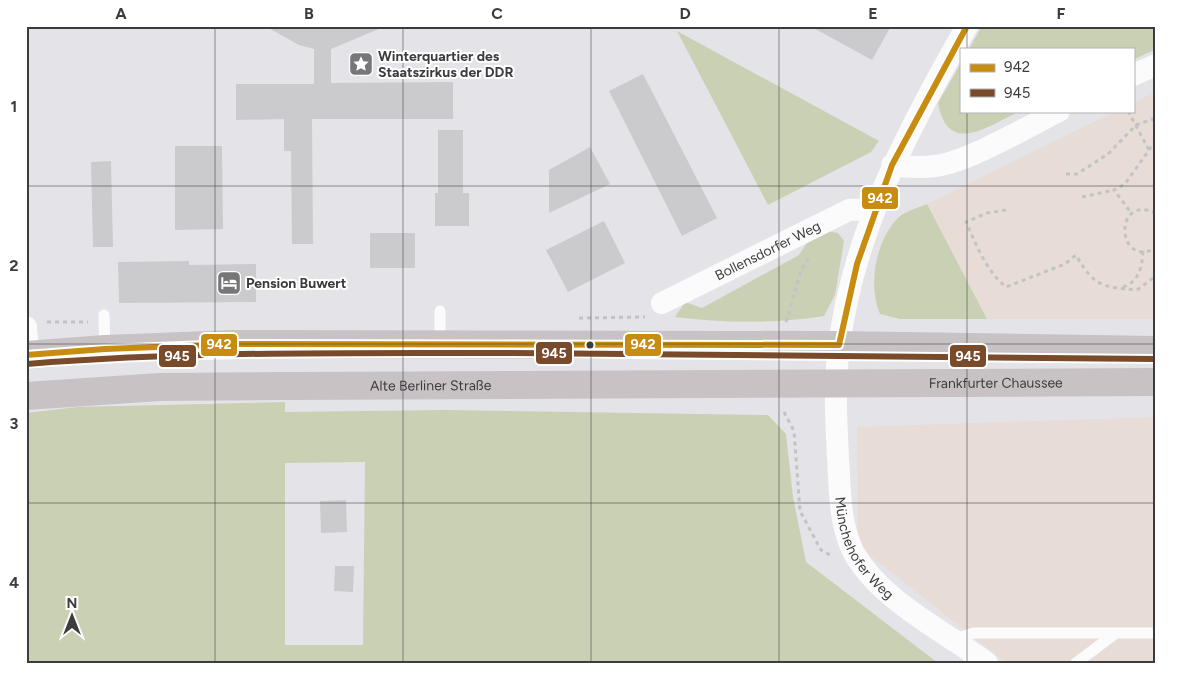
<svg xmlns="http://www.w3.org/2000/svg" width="1182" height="689" font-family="Figtree,sans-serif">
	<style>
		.commercial { fill: #e7dcd6 }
		.green { fill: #cad0b4; fill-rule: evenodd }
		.building { fill: #cbcbce }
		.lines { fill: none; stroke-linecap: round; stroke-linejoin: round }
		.path { stroke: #c3c3c4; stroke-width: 3; stroke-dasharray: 4 4; stroke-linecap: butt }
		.lane { stroke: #fbfbfc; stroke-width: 11 }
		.street { stroke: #fbfbfc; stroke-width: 22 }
		.primary { stroke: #c8c2c4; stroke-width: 28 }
		.bus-1-casing { stroke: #fff; stroke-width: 10 }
		.bus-2-casing { stroke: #fff; stroke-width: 10 }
		.bus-1 { stroke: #c88c10; stroke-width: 6 }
		.bus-2 { stroke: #7a4b2a; stroke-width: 6 }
		.grid { fill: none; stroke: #3c3c3f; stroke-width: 1; stroke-opacity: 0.55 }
		.bus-dot { fill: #3c3c3f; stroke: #fff; stroke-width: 2 }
		.labels { text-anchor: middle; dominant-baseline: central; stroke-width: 4; stroke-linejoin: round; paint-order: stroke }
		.poi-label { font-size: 14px; font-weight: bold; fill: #3c3c3f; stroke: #fff; text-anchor: start }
		.street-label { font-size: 14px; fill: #3c3c3f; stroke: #fff }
		.line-badge { stroke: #fff; stroke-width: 2 }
		.badge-label { font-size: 14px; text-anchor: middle; font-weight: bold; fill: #fff }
		.neatline { fill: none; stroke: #3c3c3f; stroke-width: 2 }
		.grid-label { font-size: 16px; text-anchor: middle; font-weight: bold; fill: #3c3c3f }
	</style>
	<rect width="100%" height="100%" fill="#e4e4e8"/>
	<!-- commercial -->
	<path class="commercial" d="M1156 92V319H987L927 204 1116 111H1133V103Z
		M1156 417V663H1006L858 546 857 427Z"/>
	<!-- green -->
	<path class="green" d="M982 26H1156V49L1133 60V49H969Z
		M677 31 879 141 871 152 768 205Z
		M961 63V111H1020C988 126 948 157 938 103Z
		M927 204 987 319H900L880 314C868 285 875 244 896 220 902 212 918 208 927 204Z
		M828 231 838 233 844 241 835 295 824 316C775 324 724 323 675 317L685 302 702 308 799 255 808 241Z
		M285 402V412L445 410 768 415 786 434 793 497 806 562 938 663H26V413L77 407ZM365 462 363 645H285V463Z"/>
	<!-- building -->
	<path class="building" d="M265 26H386L331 49V83L453 82V119H312L313 244H292L291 151H284V119L236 120V84H314V49L299 45Z
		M810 26H891L872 60Z
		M643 74 717 218 682 236 609 91Z
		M438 130H463V193H469V226H435V193H438Z
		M175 146H222L223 229 175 230Z
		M590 147 610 184 549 213V170Z
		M111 161 113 247H93L91 162Z
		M604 221 625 263 568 292 546 250Z
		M370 233H415V268H370Z
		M189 261V265L256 264V302L119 303 118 262Z
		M346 500 347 532 321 533 320 501Z
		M335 566H354L353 592 334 591Z"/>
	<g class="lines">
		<!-- path -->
		<path class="path" d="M1128 111 1149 150 1125 184 1114 190 1132 214
			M1149 150 1156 140
			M1066 174H1077L1108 154 1136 125 1156 118
			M1082 197 1114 190
			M1006 210 987 213 966 222C976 244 986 271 1006 287L1065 264 1076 255C1094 287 1103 287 1137 290L1156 276
			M1156 213C1112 193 1117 270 1156 248
			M1123 287C1139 282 1142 267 1143 251
			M579 318 645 317
			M47 322H88
			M786 322 801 271 810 255
			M784 412 794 431 800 511 821 550 830 555"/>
		<!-- lane -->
		<path class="lane" d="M104 315 105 349
			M440 344V311
			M955 639 974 633H1156
			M1076 663 1116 633"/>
		<!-- street -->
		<g class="street">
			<path id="s1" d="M967 26C910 127 853 230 839 347 834 384 836 420 838 457 840 488 839 525 854 553 880 600 944 631 987 663"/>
			<path d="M1133 75 1156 65"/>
			<path d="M892 165C906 167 920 168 935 166 968 162 1027 127 1059 111"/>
			<path id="s2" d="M662 303 849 210 875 209"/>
			<path d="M26 327 28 355"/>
		</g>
		<!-- primary -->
		<g class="primary">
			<path d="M26 355 105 349 234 344 839 345 1156 350"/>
			<path id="s3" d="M26 396 160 387 285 386 1156 382"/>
		</g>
		<defs>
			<path id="bus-1" d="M26 355 105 349 234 344 839 345 857 264 892 165 967 26"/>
			<path id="bus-2" d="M27 364C189 351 352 353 514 353 728 354 942 355 1156 359"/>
		</defs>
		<!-- bus-1 casing -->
		<use href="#bus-1" class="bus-1-casing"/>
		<!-- bus-2 casing -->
		<use href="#bus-2" class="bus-2-casing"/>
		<!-- bus-1 -->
		<use href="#bus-1" class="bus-1"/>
		<!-- bus-2 -->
		<use href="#bus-2" class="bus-2"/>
	</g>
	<!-- grid -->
	<path class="grid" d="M215 26V663M403 26V663M591 26V663M779 26V663M967 26V49M967 111V663M26 186H1156M26 344H1156M26 503H1156"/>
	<!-- icons -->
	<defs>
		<symbol id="sight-square" viewBox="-11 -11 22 22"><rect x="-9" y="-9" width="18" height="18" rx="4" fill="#77777a" stroke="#fff"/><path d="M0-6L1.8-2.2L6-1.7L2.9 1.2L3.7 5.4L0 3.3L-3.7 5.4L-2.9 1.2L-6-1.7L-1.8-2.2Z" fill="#fff"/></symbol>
		<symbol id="hotel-square" viewBox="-11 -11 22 22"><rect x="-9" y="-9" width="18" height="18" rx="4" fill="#77777a" stroke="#fff"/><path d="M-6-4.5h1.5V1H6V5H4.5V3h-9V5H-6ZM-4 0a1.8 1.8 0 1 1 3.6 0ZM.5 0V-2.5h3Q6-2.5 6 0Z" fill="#fff"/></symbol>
	</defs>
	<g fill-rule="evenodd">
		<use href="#sight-square" x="347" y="50" width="28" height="28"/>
		<use href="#hotel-square" x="215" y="269" width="28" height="28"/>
	</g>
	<!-- markers -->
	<circle class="bus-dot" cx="590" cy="345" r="4.5"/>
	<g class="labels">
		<!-- poi labels -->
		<g class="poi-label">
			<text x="378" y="56">Winterquartier des<tspan x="378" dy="16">Staatszirkus der DDR</tspan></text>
			<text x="246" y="283">Pension Buwert</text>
		</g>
		<!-- street labels -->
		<g class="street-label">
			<text stroke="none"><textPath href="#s2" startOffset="118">Bollensdorfer Weg</textPath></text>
			<text stroke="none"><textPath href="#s3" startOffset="970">Frankfurter Chaussee</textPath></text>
			<text stroke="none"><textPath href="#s3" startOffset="405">Alte Berliner Straße</textPath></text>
			<text stroke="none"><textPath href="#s1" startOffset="556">Münchehofer Weg</textPath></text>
		</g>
	</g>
	<g class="line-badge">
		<rect x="861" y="186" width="38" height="24" rx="5" fill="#c88c10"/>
		<rect x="200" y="333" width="38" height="24" rx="5" fill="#c88c10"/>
		<rect x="624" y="333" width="38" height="24" rx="5" fill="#c88c10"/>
		<rect x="535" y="341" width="38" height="24" rx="5" fill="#7a4b2a"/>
		<rect x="158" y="344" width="39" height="24" rx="5" fill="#7a4b2a"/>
		<rect x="949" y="344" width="38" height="24" rx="5" fill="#7a4b2a"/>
	</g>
	<g class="badge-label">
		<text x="880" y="203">942</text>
		<text x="219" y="349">942</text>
		<text x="643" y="349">942</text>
		<text x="554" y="358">945</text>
		<text x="177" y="361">945</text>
		<text x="968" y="361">945</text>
	</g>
	<!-- border -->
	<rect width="1182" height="689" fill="none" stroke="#ffffff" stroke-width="55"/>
	<!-- legend -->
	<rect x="960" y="48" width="175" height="65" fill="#ffffff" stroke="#b1b1b2"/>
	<rect x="970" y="64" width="25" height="8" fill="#c88c10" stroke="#b1b1b2"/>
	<text x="1004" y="72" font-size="15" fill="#3c3c3f">942</text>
	<rect x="970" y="89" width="25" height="8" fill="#7a4b2a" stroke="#b1b1b2"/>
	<text x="1004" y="98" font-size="15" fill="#3c3c3f">945</text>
	<!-- north arrow -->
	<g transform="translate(72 616)" stroke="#ffffff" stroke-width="4" paint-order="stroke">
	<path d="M0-4L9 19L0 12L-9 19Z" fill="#3c3c3f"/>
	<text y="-8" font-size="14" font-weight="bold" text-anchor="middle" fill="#3c3c3f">N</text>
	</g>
	<rect x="28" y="28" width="1126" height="634" class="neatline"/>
	<g class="grid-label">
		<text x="121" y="19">A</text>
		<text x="309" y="19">B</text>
		<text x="497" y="19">C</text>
		<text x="685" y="19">D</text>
		<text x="873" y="19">E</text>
		<text x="1061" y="19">F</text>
		<text x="14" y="112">1</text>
		<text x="14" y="271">2</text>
		<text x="14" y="429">3</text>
		<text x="14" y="588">4</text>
	</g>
</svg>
